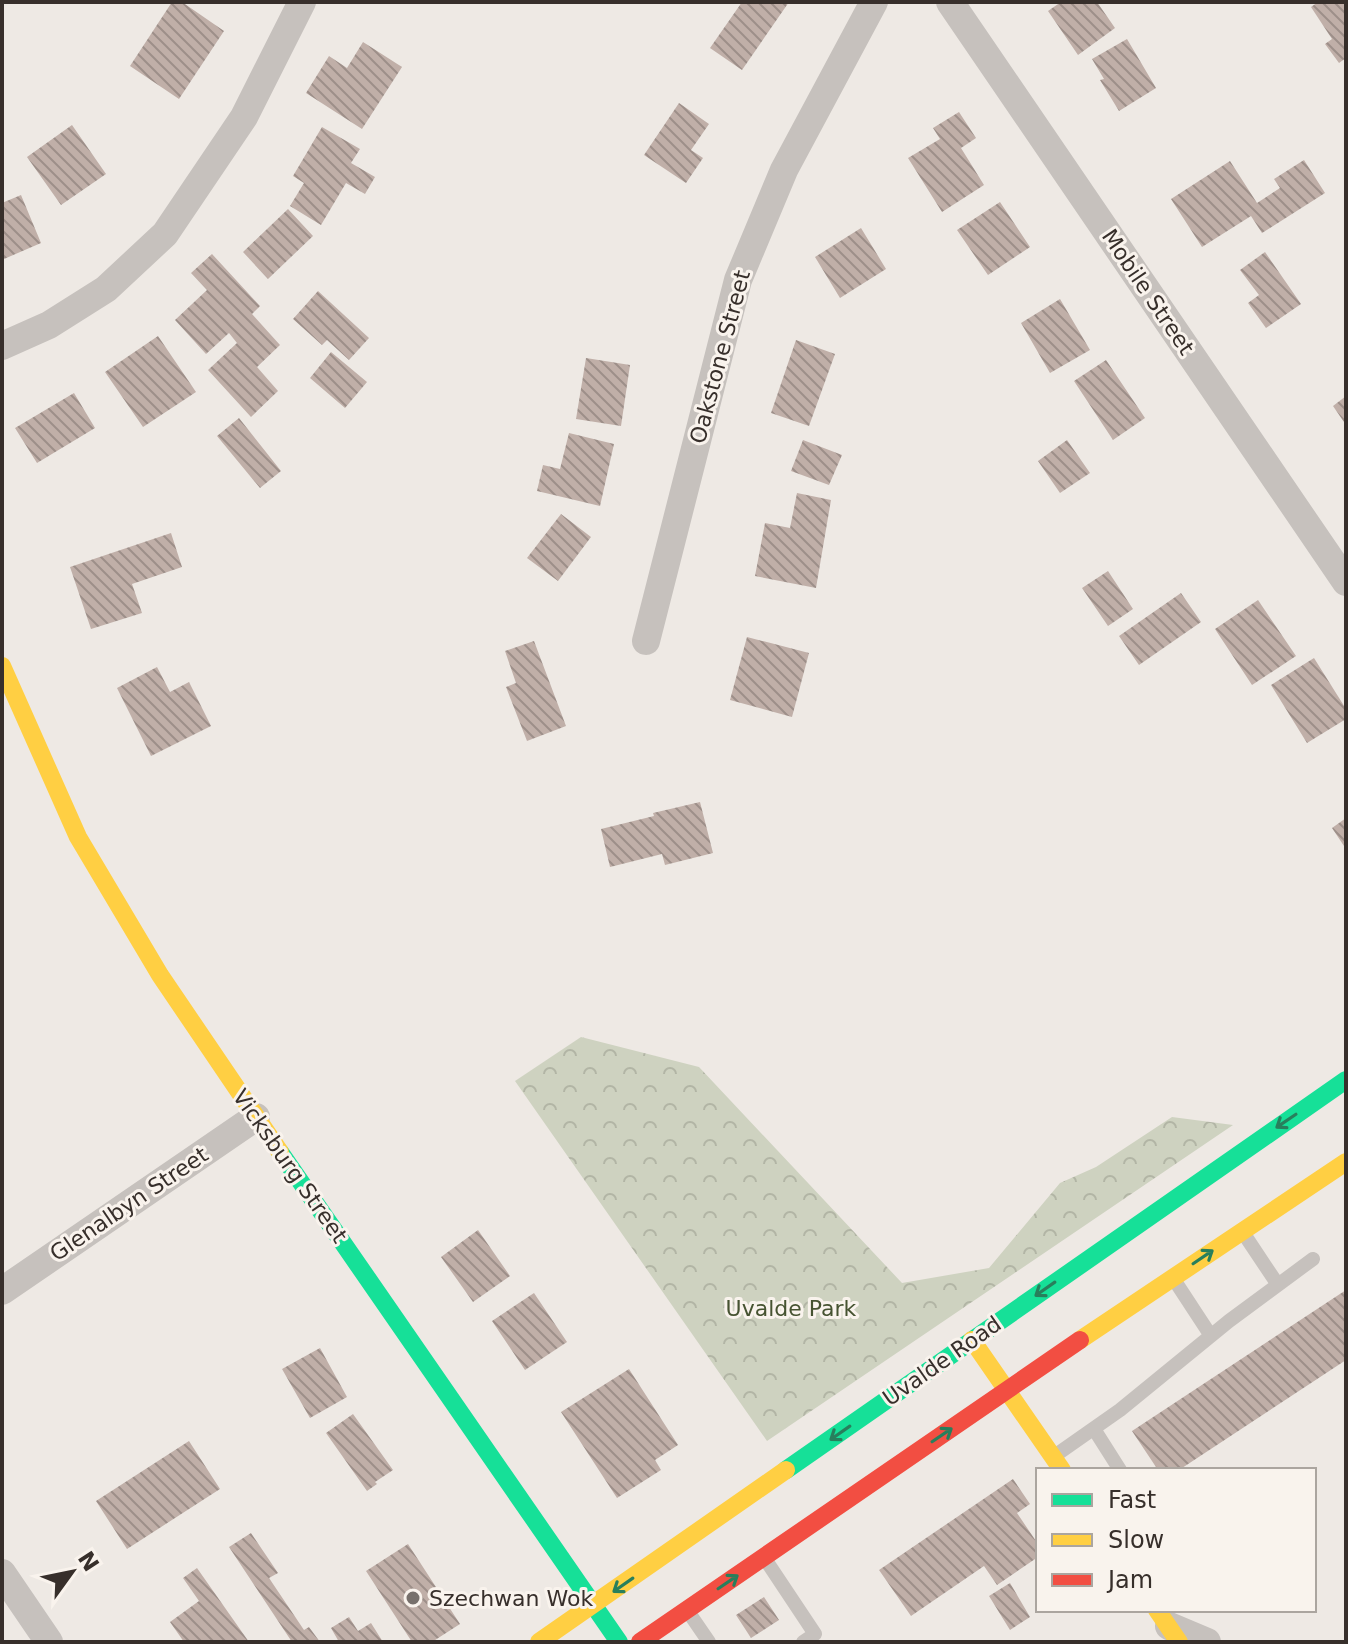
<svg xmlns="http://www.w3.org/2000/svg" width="1348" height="1644" font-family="'DejaVu Sans',sans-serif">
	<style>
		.park { fill: url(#park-crowns) }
		.building { fill: url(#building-back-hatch) }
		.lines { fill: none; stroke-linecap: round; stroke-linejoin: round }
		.lane { stroke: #c6c1bd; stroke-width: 14 }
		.street { stroke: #c6c1bd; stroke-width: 28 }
		.fast { stroke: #16e098; stroke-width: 18 }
		.slow { stroke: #ffcf43; stroke-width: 18 }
		.jam { stroke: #f24e42; stroke-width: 18 }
		.oneway { stroke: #287f5c }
		.poi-dot { fill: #77706c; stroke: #f9f3ed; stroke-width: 3 }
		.labels { text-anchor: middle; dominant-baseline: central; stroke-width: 6; stroke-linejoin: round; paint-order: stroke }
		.street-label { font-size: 22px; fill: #372f2b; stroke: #f9f3ed }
		.park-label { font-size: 22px; fill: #465331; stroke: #f9f3ed }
		.poi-label { font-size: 22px; fill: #372f2b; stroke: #f9f3ed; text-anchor: start }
	</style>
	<defs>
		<pattern id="park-crowns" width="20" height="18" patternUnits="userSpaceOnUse" patternTransform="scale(2)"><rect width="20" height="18" fill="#ced2c0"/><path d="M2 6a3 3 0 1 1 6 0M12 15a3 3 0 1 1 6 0" fill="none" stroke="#b2b5a5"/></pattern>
		<pattern id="building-back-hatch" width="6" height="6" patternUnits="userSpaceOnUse" patternTransform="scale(2)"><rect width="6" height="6" fill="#c0afa8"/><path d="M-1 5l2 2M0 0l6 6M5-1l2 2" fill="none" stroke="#9d8f89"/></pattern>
	</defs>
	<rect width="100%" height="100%" fill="#eee9e4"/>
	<!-- park -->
	<path class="park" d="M581 1037 699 1067 902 1283 989 1268 1060 1183 1096 1167 1172 1117 1233 1125 767 1441 515 1081Z"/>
	<!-- building -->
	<path class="building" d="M172 2H182L224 31 179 99 130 66Z
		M742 2H789L742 70 710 48Z
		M1061 2H1097L1115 28 1078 55 1048 11Z
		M1318 2H1346V58L1339 63 1325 44 1332 39 1311 7Z
		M1127 39 1156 88 1119 111 1100 80 1104 79 1092 59Z
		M363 42 402 67 362 129 306 93 329 56 347 68Z
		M679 103 709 124 691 150 703 158 686 183 644 155Z
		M959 112 976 138 961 148 984 185 942 212 908 158 940 139 933 128Z
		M72 125 106 174 61 205 27 157Z
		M322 127 360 149 351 163 375 177 365 194 346 183 321 225 290 206 304 183 293 176Z
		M1304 160 1325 193 1262 233 1251 216 1202 247 1171 199 1230 161 1257 203 1280 188 1274 179Z
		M21 195 41 243 4 259 2 255V203Z
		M1000 202 1030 247 988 275 957 230Z
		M288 209 313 236 268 279 243 252Z
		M861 228 886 269 840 298 815 257Z
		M1265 252 1301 304 1266 328 1248 303 1259 295 1240 270Z
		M212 254 260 306 252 314 280 345 257 367 278 391 251 417 208 370 237 343 229 333 206 354 175 320 207 290 191 273Z
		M318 291 369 338 349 360 327 340 322 345 293 319Z
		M1060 299 1090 350 1050 373 1021 323Z
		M158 336 196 392 143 427 105 372Z
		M796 340 835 354 809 426 771 413Z
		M331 352 367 382 345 408 310 378Z
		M586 358 630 365 621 426 576 419Z
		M1106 360 1145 418 1113 440 1074 381Z
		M74 393 95 428 37 463 15 428Z
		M1346 396V425L1333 406Z
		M239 418 281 471 260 488 217 436Z
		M569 433 614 444 600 506 537 491 543 465 560 469Z
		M803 440 842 455 829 485 791 471Z
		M1067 440 1090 473 1060 493 1038 461Z
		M797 493 831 500 816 588 755 576 765 523 790 528Z
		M561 514 591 537 558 581 527 558Z
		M171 533 182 567 132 584 142 613 91 629 70 567Z
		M1108 571 1133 609 1108 626 1082 588Z
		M1181 593 1201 622 1139 665 1119 636Z
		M1258 600 1296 656 1252 685 1215 629Z
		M747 637 809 653 792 717 730 700Z
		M534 641 566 726 527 741 506 687 516 683 505 651Z
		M1314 658 1346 709V719L1307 743 1271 685Z
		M157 667 170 692 189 682 211 726 151 756 117 688Z
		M700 802 713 853 665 865 662 854 610 867 601 829 654 816 653 813Z
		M1346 818V849L1332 828Z
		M478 1230 510 1276 473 1302 441 1257Z
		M1346 1290V1360L1179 1470H1158L1132 1431Z
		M534 1293 567 1342 525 1370 492 1321Z
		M320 1348 347 1397 310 1418 282 1369Z
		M629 1369 678 1445 655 1460 661 1470 617 1498 561 1412Z
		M353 1414 393 1470 375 1482 377 1484 367 1491 326 1433Z
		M189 1441 220 1489 127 1549 96 1501Z
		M1013 1479 1030 1504 1017 1513 1038 1544V1557L997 1585 984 1566 911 1616 879 1570Z
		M251 1533 278 1573 269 1578 304 1630 309 1627 320 1642H292L229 1547Z
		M408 1544 460 1624 432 1642H412L366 1571Z
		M197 1568 249 1642H184L170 1622 199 1601 183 1578Z
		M1010 1583 1030 1617 1010 1630 989 1596Z
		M764 1597 779 1620 751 1638 736 1615Z
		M349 1617 358 1631 371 1623 383 1642H339L331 1628Z"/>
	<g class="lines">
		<!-- lane -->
		<path class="lane" d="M1242 1231 1278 1285
			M1173 1278 1211 1336
			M1094 1429 1120 1470
			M1053 1457 1120 1410 1229 1321 1313 1259
			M765 1559 815 1634 803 1642
			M687 1610 709 1642"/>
		<!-- street -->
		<path class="street" d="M950 2 1346 582
			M2 346 49 325 106 289 165 234 244 117 302 2
			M646 641 738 280 784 170 874 2
			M2 1291 256 1117
			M2 1573 49 1642
			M1169 1626 1207 1642"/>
		<!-- fast -->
		<path class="fast" d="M280 1152 619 1642
			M786 1470 1346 1080"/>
		<!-- slow -->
		<path class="slow" d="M2 666 78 837 160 975 280 1152
			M972 1340 1062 1470
			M1080 1340 1346 1162
			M1157 1610 1179 1642
			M539 1642 786 1470"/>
		<!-- jam -->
		<path class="jam" d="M640 1642 1080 1340"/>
	</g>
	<!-- one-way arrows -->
	<defs><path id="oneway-shaft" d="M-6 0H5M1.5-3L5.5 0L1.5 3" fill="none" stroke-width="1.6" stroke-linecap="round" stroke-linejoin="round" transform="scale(2)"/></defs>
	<g class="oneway">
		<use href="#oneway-shaft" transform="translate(1286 1121) rotate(146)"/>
		<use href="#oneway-shaft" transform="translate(1203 1257) rotate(-34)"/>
		<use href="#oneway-shaft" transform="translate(1045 1289) rotate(145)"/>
		<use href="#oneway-shaft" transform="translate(840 1433) rotate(145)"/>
		<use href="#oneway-shaft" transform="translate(942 1435) rotate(-34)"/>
		<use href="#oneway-shaft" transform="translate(728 1582) rotate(-34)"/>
		<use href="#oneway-shaft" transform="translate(623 1585) rotate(145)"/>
	</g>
	<!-- markers -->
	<circle class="poi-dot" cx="413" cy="1598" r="8"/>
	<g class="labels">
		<!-- street labels -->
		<g class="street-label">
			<text transform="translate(1148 292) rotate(56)">Mobile Street</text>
			<text transform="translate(720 357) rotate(-75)">Oakstone Street</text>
			<text transform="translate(290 1166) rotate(55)">Vicksburg Street</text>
			<text transform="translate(129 1204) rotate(-34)">Glenalbyn Street</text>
			<text transform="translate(942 1361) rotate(-35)">Uvalde Road</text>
		</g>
		<!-- park labels -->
		<g class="park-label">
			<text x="791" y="1308">Uvalde Park</text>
		</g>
		<!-- poi labels -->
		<g class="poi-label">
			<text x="429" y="1598">Szechwan Wok</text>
		</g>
	</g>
	<!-- border -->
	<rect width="1348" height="1644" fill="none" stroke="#372f2b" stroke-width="8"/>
	<!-- legend -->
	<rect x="1036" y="1468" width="280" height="144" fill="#f9f3ed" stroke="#aba59f" stroke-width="2"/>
	<rect x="1052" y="1494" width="40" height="12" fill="#16e098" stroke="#aba59f" stroke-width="2"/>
	<text x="1108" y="1508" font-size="24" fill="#372f2b">Fast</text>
	<rect x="1052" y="1534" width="40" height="12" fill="#ffcf43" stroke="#aba59f" stroke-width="2"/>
	<text x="1108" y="1548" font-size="24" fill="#372f2b">Slow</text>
	<rect x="1052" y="1574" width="40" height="12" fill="#f24e42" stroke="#aba59f" stroke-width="2"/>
	<text x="1108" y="1588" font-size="24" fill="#372f2b">Jam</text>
	<!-- north arrow -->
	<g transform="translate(72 1572) rotate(57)" stroke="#f9f3ed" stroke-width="6" paint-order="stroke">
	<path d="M0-6L14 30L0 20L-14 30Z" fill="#372f2b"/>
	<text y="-12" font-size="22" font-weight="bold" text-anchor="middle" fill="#372f2b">N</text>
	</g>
</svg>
